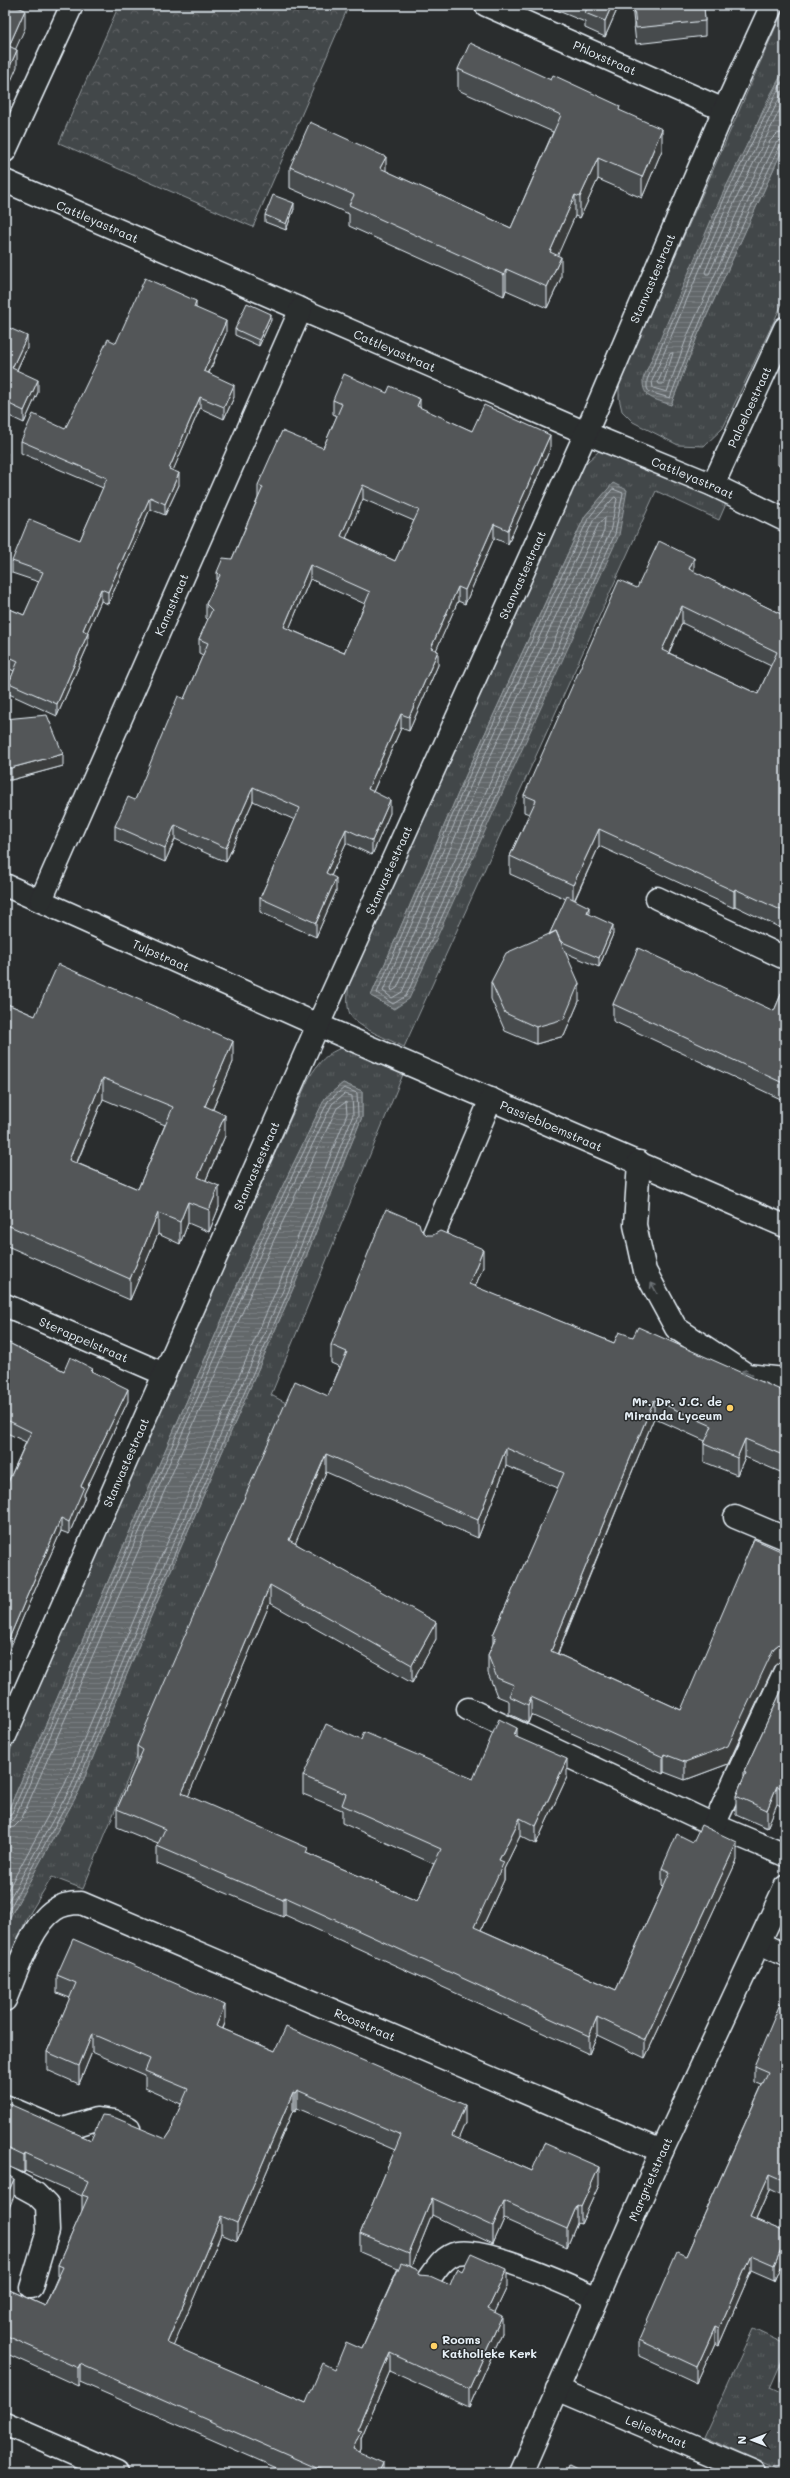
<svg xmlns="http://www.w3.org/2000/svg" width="790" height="2478" font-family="Mali,sans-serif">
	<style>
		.grass { fill: url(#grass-tufts); stroke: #959ca0; fill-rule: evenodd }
		.forest { fill: url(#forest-crowns); stroke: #959ca0 }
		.water { fill: url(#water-rules); stroke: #989fa3 }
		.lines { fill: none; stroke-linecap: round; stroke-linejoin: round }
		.shore { stroke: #b3bac0; stroke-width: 1 }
		.minor-casing { stroke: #e8f1f8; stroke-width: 25 }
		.minor { stroke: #2a2d2e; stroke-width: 22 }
		.wall { fill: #474b4d; stroke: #e8f1f8; fill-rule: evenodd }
		.shaded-wall { fill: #3a3d3e; stroke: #e8f1f8 }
		.building { fill: #535759; stroke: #e8f1f8; fill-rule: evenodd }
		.oneway { stroke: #6c7275 }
		.poi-dot { fill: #ffd166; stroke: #2a2d2e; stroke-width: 1.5 }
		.labels { text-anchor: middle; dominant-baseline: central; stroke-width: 3; stroke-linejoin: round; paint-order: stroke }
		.street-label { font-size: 12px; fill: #e8f1f8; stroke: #2a2d2e }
		.poi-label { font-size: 12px; font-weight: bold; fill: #e8f1f8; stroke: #2a2d2e; text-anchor: end }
	</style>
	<defs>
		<pattern id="grass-tufts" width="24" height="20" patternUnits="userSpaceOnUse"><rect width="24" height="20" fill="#424648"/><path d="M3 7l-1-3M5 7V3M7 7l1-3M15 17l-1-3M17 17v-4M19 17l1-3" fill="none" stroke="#5d6163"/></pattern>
		<pattern id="forest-crowns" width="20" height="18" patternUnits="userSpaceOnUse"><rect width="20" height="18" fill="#424648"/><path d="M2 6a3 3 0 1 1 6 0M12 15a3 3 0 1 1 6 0" fill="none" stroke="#5d6163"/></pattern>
		<pattern id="water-rules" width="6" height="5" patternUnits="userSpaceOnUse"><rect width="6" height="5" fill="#63686b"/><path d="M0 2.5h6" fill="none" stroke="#797e81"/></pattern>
	</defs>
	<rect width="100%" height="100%" fill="#2a2d2e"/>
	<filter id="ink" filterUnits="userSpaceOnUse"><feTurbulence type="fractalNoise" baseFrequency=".025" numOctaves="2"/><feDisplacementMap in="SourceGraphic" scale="8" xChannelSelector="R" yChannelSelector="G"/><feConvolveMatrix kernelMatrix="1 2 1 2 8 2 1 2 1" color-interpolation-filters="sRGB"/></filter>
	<g filter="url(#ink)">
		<!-- grass -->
		<path class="grass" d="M785 6V68L766 103 646 395 671 405 697 337 785 144V298L723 428 704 446 678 445 633 422 622 411 619 398V384Z
			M616 448 729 497 719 520 656 491 404 1047C391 1040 355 1027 350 1014 346 1005 348 993 349 983L577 471 599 451ZM614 483 394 1009 371 996 466 775 585 516Z
			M344 1047 404 1072 271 1395 288 1404 181 1648 83 1889 52 1877 27 1918 5 1968V1926L79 1791 148 1623 295 1284 362 1117V1091L343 1083 325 1099 259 1235 5 1818V1763L101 1539 309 1078C319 1062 326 1053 344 1047Z
			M753 2329 785 2344V2354L770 2388 785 2395V2473L704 2437Z"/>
		<!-- forest -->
		<path class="forest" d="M119 5H349L253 227 59 143Z"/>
		<!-- water -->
		<path class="water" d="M785 68V144L697 337 671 405C655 399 642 399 643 379L722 195Z
			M613 483 627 490 619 535 409 999 394 1009 371 996 466 775 585 516Z
			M343 1083 362 1091V1117L295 1284 148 1623 79 1791 5 1926V1818L259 1235 325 1098Z"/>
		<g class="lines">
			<!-- shore -->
			<path class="shore" d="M785 76 725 197 647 380V388L649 392 670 398C702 312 740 229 780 146L785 144
				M785 87 730 199 652 381 653 388 667 392 688 334 754 188 776 143 785 138
				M785 99 735 201 705 272 706 274H709L770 141 777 134 785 132
				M673 353 663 384H659L658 382 670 354Z
				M613 489 623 493 615 534 406 996 393 1004 377 993 469 776 588 519Z
				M615 497 617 499 610 532 402 992 392 998 383 991 474 778 593 521Z
				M605 518 604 531 397 988 392 991 391 988 479 781 598 525Z
				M5 1818 11 1815 263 1237 328 1101 344 1088 357 1093 358 1116 292 1283 145 1622 75 1789 5 1917
				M5 1823 11 1822 15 1817 267 1239 332 1104 344 1094 352 1096 353 1115 287 1281 140 1620 71 1787 5 1907
				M5 1829 14 1827 21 1820 273 1242 337 1108 346 1102 347 1114 281 1279 135 1617 65 1784 5 1895"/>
			<defs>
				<g id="minor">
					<path id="s1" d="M486 5 724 110"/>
					<path d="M5 151 72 5"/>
					<path id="s2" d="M5 181 586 433 713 485 785 520"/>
					<path id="s3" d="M713 485 785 328"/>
					<path id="s4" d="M5 885 318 1025 785 1226"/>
					<path d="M657 898 785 958"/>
					<path id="s5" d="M41 900 301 309"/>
					<path d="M639 1162 635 1225 645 1271 676 1328 747 1375 785 1379"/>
					<path d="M431 1241 491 1099"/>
					<path id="s6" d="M5 1305 164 1374"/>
					<path d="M735 1517 785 1538"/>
					<path d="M468 1709 714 1825 785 1855"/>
					<path id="s7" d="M5 1736 318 1025 586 433 724 110 772 5"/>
					<path d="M714 1825 785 1671"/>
					<path d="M760 1943 785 1955"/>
					<path id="s8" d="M5 2000C16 1974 31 1925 54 1910 62 1904 71 1903 81 1903L662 2151"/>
					<path d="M5 2106 52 2126 64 2129 96 2119 114 2121 129 2128"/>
					<path d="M5 2177 36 2194 47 2205 48 2231 31 2287"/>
					<path d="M427 2282C435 2271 443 2256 457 2253 485 2247 569 2285 597 2298"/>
					<path id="s9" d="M557 2389 755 2473"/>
					<path d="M5 2424 117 2473"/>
					<path id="s10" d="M521 2473 662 2151 785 1887"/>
				</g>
			</defs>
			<!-- minor casing -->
			<use href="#minor" class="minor-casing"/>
			<!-- minor -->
			<use href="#minor" class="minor"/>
		</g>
		<!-- wall -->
		<path class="wall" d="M551 5H619L605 37 585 28V22L551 8Z
			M632 5H704L705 21V36L636 44Z
			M458 69 620 111 662 150 642 198 598 179 580 218 575 216 557 255 561 278 547 308 506 290 504 296 349 226V214L290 188V167L386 171 511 228 553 132 458 90Z
			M294 209 286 230 265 222V215Z
			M196 308 226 333 209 373 234 397 224 419 200 408 173 470 179 485 165 515 150 509 108 604 101 601 87 632 88 645 57 716 9 694V683L14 671 5 667V607L24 615 39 582 12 573V561L80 540 103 488 21 453V441L65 429 116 343Z
			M271 320 259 346 235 335V329Z
			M5 326 27 348 17 370 38 392 24 423 5 414Z
			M333 400 420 408 472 431 550 449 508 544 494 538 465 604 458 601 436 650 438 665 409 731 401 728 373 792 390 813 372 855 346 843 331 876 336 891 316 937 260 912V898L295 820 253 801 226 862 175 839 165 862 115 840V826L135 800 184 699 203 655 199 653V639L208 620 206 618V604L217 581V572L232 559 258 498V485L323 448 337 416 333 414ZM363 499 414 521 395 561 346 538ZM310 579 365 604 344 653 289 629Z
			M785 428V468L778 465V446Z
			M694 572 785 616V930L735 906 734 908 599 846 575 900 589 914 613 934 599 967 566 953 579 1001 564 1036 536 1044 505 1031 491 999V982L549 935 566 899 510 874V856L529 814 524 812V795L637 588ZM682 623 771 666 758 694 669 653Z
			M5 719 63 766 11 780H5Z
			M785 985V1101L613 1021V1004L774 1011Z
			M5 1003 35 1016 233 1062 213 1109 225 1136 206 1180 219 1207 209 1232 188 1223 180 1244 158 1234 130 1300 5 1245ZM103 1099 165 1125 138 1189 77 1163Z
			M421 1230 427 1235 483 1267 475 1287 614 1343 633 1337 785 1392V1474L745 1457 737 1475 704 1462V1444L705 1441 654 1418 558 1654 681 1710 785 1553V1659H783L774 1666 728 1764 685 1780 664 1772 663 1774 531 1715 528 1723 509 1714V1701L497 1696 488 1673V1655L493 1644V1635L558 1488 506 1466 478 1538 326 1472 295 1543 436 1639 412 1683 270 1603 188 1796 308 1854 417 1901 434 1864 342 1823V1810L303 1794V1776L361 1740 473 1779 517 1737 567 1777 536 1844 520 1836 504 1869V1880L481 1930 616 1990 663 1887 662 1886V1868L693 1842 737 1860 645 2058 597 2035 589 2054 285 1915 283 1917 157 1864V1846L158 1844 117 1827V1809L137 1763V1746L328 1396 340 1367 331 1363V1345Z
			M5 1341 64 1371 93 1372 128 1401 84 1494V1499L69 1534 61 1531 27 1608 6 1658 8 1671 5 1676V1489L26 1442 5 1432Z
			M785 1683V1808L777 1804 767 1828 736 1814V1796L744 1777V1772Z
			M57 1975 225 2023 223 2029 275 2051 465 2123 458 2139 532 2171 599 2185 581 2224 577 2223 567 2247 504 2219 493 2244 432 2215 411 2267 420 2275 450 2285 462 2271 507 2287 495 2312 502 2333 469 2407 390 2371 361 2438V2449L360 2452 383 2473H288L80 2382 78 2386 5 2353V2288L45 2306 58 2276V2265L82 2211V2196L25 2171 24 2173 5 2165V2108L91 2140 166 2139 172 2130 181 2104 145 2088V2075L92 2052 79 2084 47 2070V2052L70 1998 57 1993ZM297 2108 395 2150 360 2234V2252L398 2268 362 2349 335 2369 306 2403 173 2346 221 2234 237 2241 293 2110 295 2111Z
			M785 2006V2198L769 2190 756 2220 785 2232V2256L774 2281 751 2271 719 2345 715 2343 697 2383 639 2356V2340L686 2256 762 2085 754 2082V2066Z
			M785 2358V2383L781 2382V2366Z"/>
		<!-- shaded-wall -->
		<path class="shaded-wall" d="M612 5H619L605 37V21Z
			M25 10V28L9 64V46Z
			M17 50V67L5 95V78Z
			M662 129V150L642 198V177Z
			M386 157V178L380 168Z
			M598 158V179L580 218V197Z
			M575 195V216L550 273V252Z
			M294 203V209L286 230V224Z
			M561 257V278L547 308V287Z
			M506 269V290L504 296V275Z
			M196 301V313L194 307Z
			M271 314V320L259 346V340Z
			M226 321V333L204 383V371Z
			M27 336V348L12 380V368Z
			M38 380V392L24 423V411Z
			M234 385V397L224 419V407Z
			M200 397V408L169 480V469Z
			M420 399V413L417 406Z
			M550 435V449L508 544V530Z
			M7 453V465L5 470V458Z
			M179 473V485L165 515V504Z
			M363 485V499L341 550V536Z
			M150 497V509L108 604V592Z
			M494 524V538L465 604V590Z
			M6 546V558L5 562V550Z
			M694 558V575L689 569Z
			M310 565V579L284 641V627Z
			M458 587V601L431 662V648Z
			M101 589V601L83 642V630Z
			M682 606V623L662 668V650Z
			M88 633V645L57 716V704Z
			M438 651V665L409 731V717Z
			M401 714V728L368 803V789Z
			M63 754V766L11 780V768Z
			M253 787V801L226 862V848Z
			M390 800V813L372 855V841Z
			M175 825V839L165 862V848Z
			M346 829V843L326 887V873Z
			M599 829V846L573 903V885Z
			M336 878V891L316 937V923Z
			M735 889V906L734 908V891Z
			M589 907V917L587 913Z
			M613 925V934L599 967V958Z
			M579 983V1001L564 1036 536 1044V1027Z
			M233 1041V1062L205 1127V1106Z
			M103 1078V1099L69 1181V1160Z
			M225 1115V1136L198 1198V1177Z
			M219 1186V1207L209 1232V1210Z
			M188 1202V1223L180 1244V1222Z
			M158 1213V1234L130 1300V1279Z
			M483 1249V1267L469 1302V1284Z
			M128 1389V1401L84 1494V1499L69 1534V1522L81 1486Z
			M654 1400V1418L551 1669V1651Z
			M745 1439V1457L737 1475V1458Z
			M506 1448V1466L478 1538V1520Z
			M326 1454V1472L289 1558V1540Z
			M61 1518V1531L27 1608 5 1660V1648L27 1596Z
			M270 1585V1603L182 1811V1793Z
			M436 1622V1639L412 1683V1665Z
			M783 1641V1659L774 1666 728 1764 685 1780V1762L774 1648Z
			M8 1659V1671L5 1676V1664Z
			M531 1697V1715L528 1723V1705Z
			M517 1728V1746L514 1736Z
			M664 1754V1772L663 1774V1757Z
			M567 1759V1777L536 1844V1826Z
			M777 1786V1804L767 1828V1810Z
			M520 1818V1836L504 1869V1880L474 1945V1927L499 1860Z
			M737 1842V1860L645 2058V2040Z
			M285 1897V1915L283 1917V1900Z
			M225 2005V2023L216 2044V2026Z
			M597 2017V2035L589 2054V2036Z
			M92 2034V2052L79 2084V2066Z
			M297 2090V2108L295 2111V2093Z
			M293 2092V2110L237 2241V2223Z
			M465 2105V2123L452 2154V2136Z
			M25 2153V2171L24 2173V2156Z
			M599 2167V2185L581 2224V2207Z
			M769 2175V2190L750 2233V2217Z
			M14 2179V2196L5 2218V2200Z
			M432 2198V2215L409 2272V2254Z
			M504 2201V2219L493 2244V2226Z
			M577 2205V2223L567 2247V2229Z
			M221 2216V2234L167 2361V2343Z
			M785 2240V2256L774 2281V2265Z
			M751 2255V2271L719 2345V2329Z
			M507 2269V2287L488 2327V2309Z
			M502 2316V2333L469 2407V2389Z
			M715 2327V2343L697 2383V2367Z
			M390 2353V2371L361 2438V2449L353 2467V2449L357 2430Z
			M80 2364V2382L78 2386V2368Z
			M383 2462V2473H378Z"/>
		<!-- building -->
		<path class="building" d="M5 5H13L25 10 9 46 17 50 5 78Z
			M581 5H612L605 21 585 13 587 8Z
			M634 5H704L705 21 636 28Z
			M470 43 551 80 553 75 620 106 619 110 662 129 642 177 598 158 580 197 575 195 550 252 561 257 547 287 506 269 504 275 349 205 354 195 290 167 310 122 386 157 380 168 511 228 561 115 458 69Z
			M273 195 294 203 286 224 265 215Z
			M145 278 196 301 194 307 226 321 204 371 234 385 224 407 200 397 169 469 179 473 165 504 150 497 108 592 101 589 83 630 88 633 57 704 9 683 18 661 5 655V607L24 615 43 572 12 561 29 519 80 540 107 478 21 441 33 414 65 429 108 339 116 343Z
			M247 303 271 314 259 340 235 329Z
			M5 326 27 336 12 368 38 380 24 411 5 402Z
			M344 374 387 393 390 386 420 399 417 406 472 431 484 405 550 435 508 530 494 524 465 590 458 587 431 648 438 651 409 717 401 714 368 789 390 800 372 841 346 829 326 873 336 878 316 923 260 898 300 808 253 787 226 848 175 825 165 848 115 826 128 797 135 800 178 696 184 699 208 643 199 639 212 610 206 604 220 575 217 572 223 558 232 559 263 487 258 485 282 431 323 448 342 404 333 400ZM363 485 419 510 395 561 341 536ZM310 565 370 592 344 653 284 627Z
			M785 428V449L778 446Z
			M5 452 7 453 5 458Z
			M659 541 694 558 689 569 785 616V912L735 889 734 891 599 829 573 885 510 856 536 800 524 795 619 580 637 588ZM682 606 777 652 758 694 662 650Z
			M47 715 63 754 11 768H5V719Z
			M567 896 589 907 587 913 613 925 599 958 560 941 556 931 549 935Z
			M556 931 579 983 564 1019 536 1027 505 1013 491 982 506 953Z
			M638 948 774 1011 785 985V1084L613 1004Z
			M58 964 233 1041 205 1106 225 1115 198 1177 219 1186 209 1210 188 1202 180 1222 158 1213 130 1279 5 1224V1003L35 1016ZM103 1078 173 1107 138 1189 69 1160Z
			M386 1209 419 1223 421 1230 427 1235H433L440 1231 483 1249 469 1284 614 1343 619 1332 633 1337 638 1327 785 1392V1456L745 1439 737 1458 704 1444 712 1426 654 1400 551 1651 681 1710 754 1539 785 1553V1641H783L774 1648 728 1746 685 1762 664 1754 663 1757 531 1697 528 1705 509 1696 514 1685 497 1678 488 1655 496 1637 493 1635 564 1473 506 1448 478 1520 326 1454 289 1540 436 1622 412 1665 270 1585 182 1793 308 1848 306 1853 417 1901 441 1849 342 1805 346 1794 303 1776 326 1724 361 1740 364 1732 473 1779 499 1719 517 1728 514 1736 567 1759 536 1826 520 1818 499 1860 504 1862 474 1927 616 1990 670 1872 662 1868 677 1834 693 1842 701 1825 737 1842 645 2040 597 2017 589 2036 285 1897 283 1900 157 1846 165 1829 117 1809 143 1750 137 1746 295 1381 328 1396 347 1352 331 1345Z
			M5 1341 64 1371 70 1357 93 1369 91 1371 128 1389 81 1486 84 1487 69 1522 61 1518 27 1596 5 1648V1489L31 1432 5 1419Z
			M5 1658 8 1659 5 1664Z
			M785 1683V1790L777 1786 767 1810 736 1796 746 1773 744 1772Z
			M73 1939 225 2005 216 2026 275 2051 286 2027 465 2105 452 2136 532 2171 544 2143 599 2167 581 2207 577 2205 567 2229 504 2201 493 2226 432 2198 409 2254 360 2234 401 2135 297 2090 295 2093 293 2092 237 2223 221 2216 167 2343 306 2403 323 2363 335 2369 346 2342 362 2349 401 2263 416 2269 420 2275 430 2276 450 2285 457 2268 462 2271 471 2253 507 2269 488 2309 502 2316 469 2389 390 2353 357 2430 361 2431 353 2449 383 2462 378 2473H328L80 2364 78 2368 5 2335V2288L45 2306 63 2267 58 2265 88 2197 82 2195 88 2181 25 2153 24 2156 5 2147V2108L7 2103 91 2140 102 2115 111 2116 166 2139 172 2130 173 2123 188 2089 145 2071 150 2059 92 2034 79 2066 47 2052 76 1983 57 1975Z
			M780 2004 785 2006V2182L769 2175 750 2217 785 2232V2240L774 2265 751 2255 719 2329 715 2327 697 2367 639 2340 677 2252 686 2256 768 2072 754 2066Z
			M5 2173 14 2179 5 2200Z
			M785 2358V2368L781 2366Z
			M569 2465 585 2473H566Z"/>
		<!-- one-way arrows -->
		<defs><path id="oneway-shaft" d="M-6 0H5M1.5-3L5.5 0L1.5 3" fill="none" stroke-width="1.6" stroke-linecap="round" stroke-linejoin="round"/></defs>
		<g class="oneway">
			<use href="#oneway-shaft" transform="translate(654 1288) rotate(-119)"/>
			<use href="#oneway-shaft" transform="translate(747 1373) rotate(-159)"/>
		</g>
	</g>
	<!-- markers -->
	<g class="poi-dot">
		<circle cx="730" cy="1408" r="4"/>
		<circle cx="434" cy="2346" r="4"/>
	</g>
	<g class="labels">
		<!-- street labels -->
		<g class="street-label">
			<text stroke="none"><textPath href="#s1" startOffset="130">Phloxstraat</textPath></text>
			<text stroke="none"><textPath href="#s2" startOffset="101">Cattleyastraat</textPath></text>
			<text stroke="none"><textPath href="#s7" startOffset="1595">Stanvastestraat</textPath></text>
			<text stroke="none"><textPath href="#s2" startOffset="425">Cattleyastraat</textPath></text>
			<text stroke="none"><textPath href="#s3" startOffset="86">Paloeloestraat</textPath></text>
			<text stroke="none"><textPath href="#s2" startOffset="749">Cattleyastraat</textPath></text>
			<text stroke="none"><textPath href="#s7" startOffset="1271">Stanvastestraat</textPath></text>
			<text stroke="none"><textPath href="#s5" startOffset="323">Kanastraat</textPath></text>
			<text stroke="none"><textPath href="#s7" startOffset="947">Stanvastestraat</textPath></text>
			<text stroke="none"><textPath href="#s4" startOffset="171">Tulpstraat</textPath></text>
			<text stroke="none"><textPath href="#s4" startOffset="597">Passiebloemstraat</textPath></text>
			<text stroke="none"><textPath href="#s7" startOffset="623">Stanvastestraat</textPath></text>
			<text stroke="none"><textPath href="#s6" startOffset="86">Sterappelstraat</textPath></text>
			<text stroke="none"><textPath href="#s7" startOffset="299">Stanvastestraat</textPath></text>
			<text stroke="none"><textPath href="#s8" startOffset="441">Roosstraat</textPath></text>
			<text stroke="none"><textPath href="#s10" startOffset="321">Margrietstraat</textPath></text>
			<text stroke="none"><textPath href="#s9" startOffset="108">Leliestraat</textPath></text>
		</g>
		<!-- poi labels -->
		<g class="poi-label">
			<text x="722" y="1401">Mr. Dr. J.C. de<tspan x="722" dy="14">Miranda Lyceum</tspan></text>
			<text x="442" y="2339" text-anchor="start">Rooms<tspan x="442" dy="14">Katholieke Kerk</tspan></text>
		</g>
	</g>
	<!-- margin -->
	<rect width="790" height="2478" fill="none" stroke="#2a2d2e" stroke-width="20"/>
	<rect x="10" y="10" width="770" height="2458" fill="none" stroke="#e8f1f8" stroke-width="1.5" filter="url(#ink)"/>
	<!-- north arrow -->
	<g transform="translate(752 2440) rotate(270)" stroke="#2a2d2e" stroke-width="3" paint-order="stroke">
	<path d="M0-3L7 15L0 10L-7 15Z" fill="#e8f1f8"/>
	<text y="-6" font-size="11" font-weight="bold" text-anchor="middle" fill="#e8f1f8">N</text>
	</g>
</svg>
